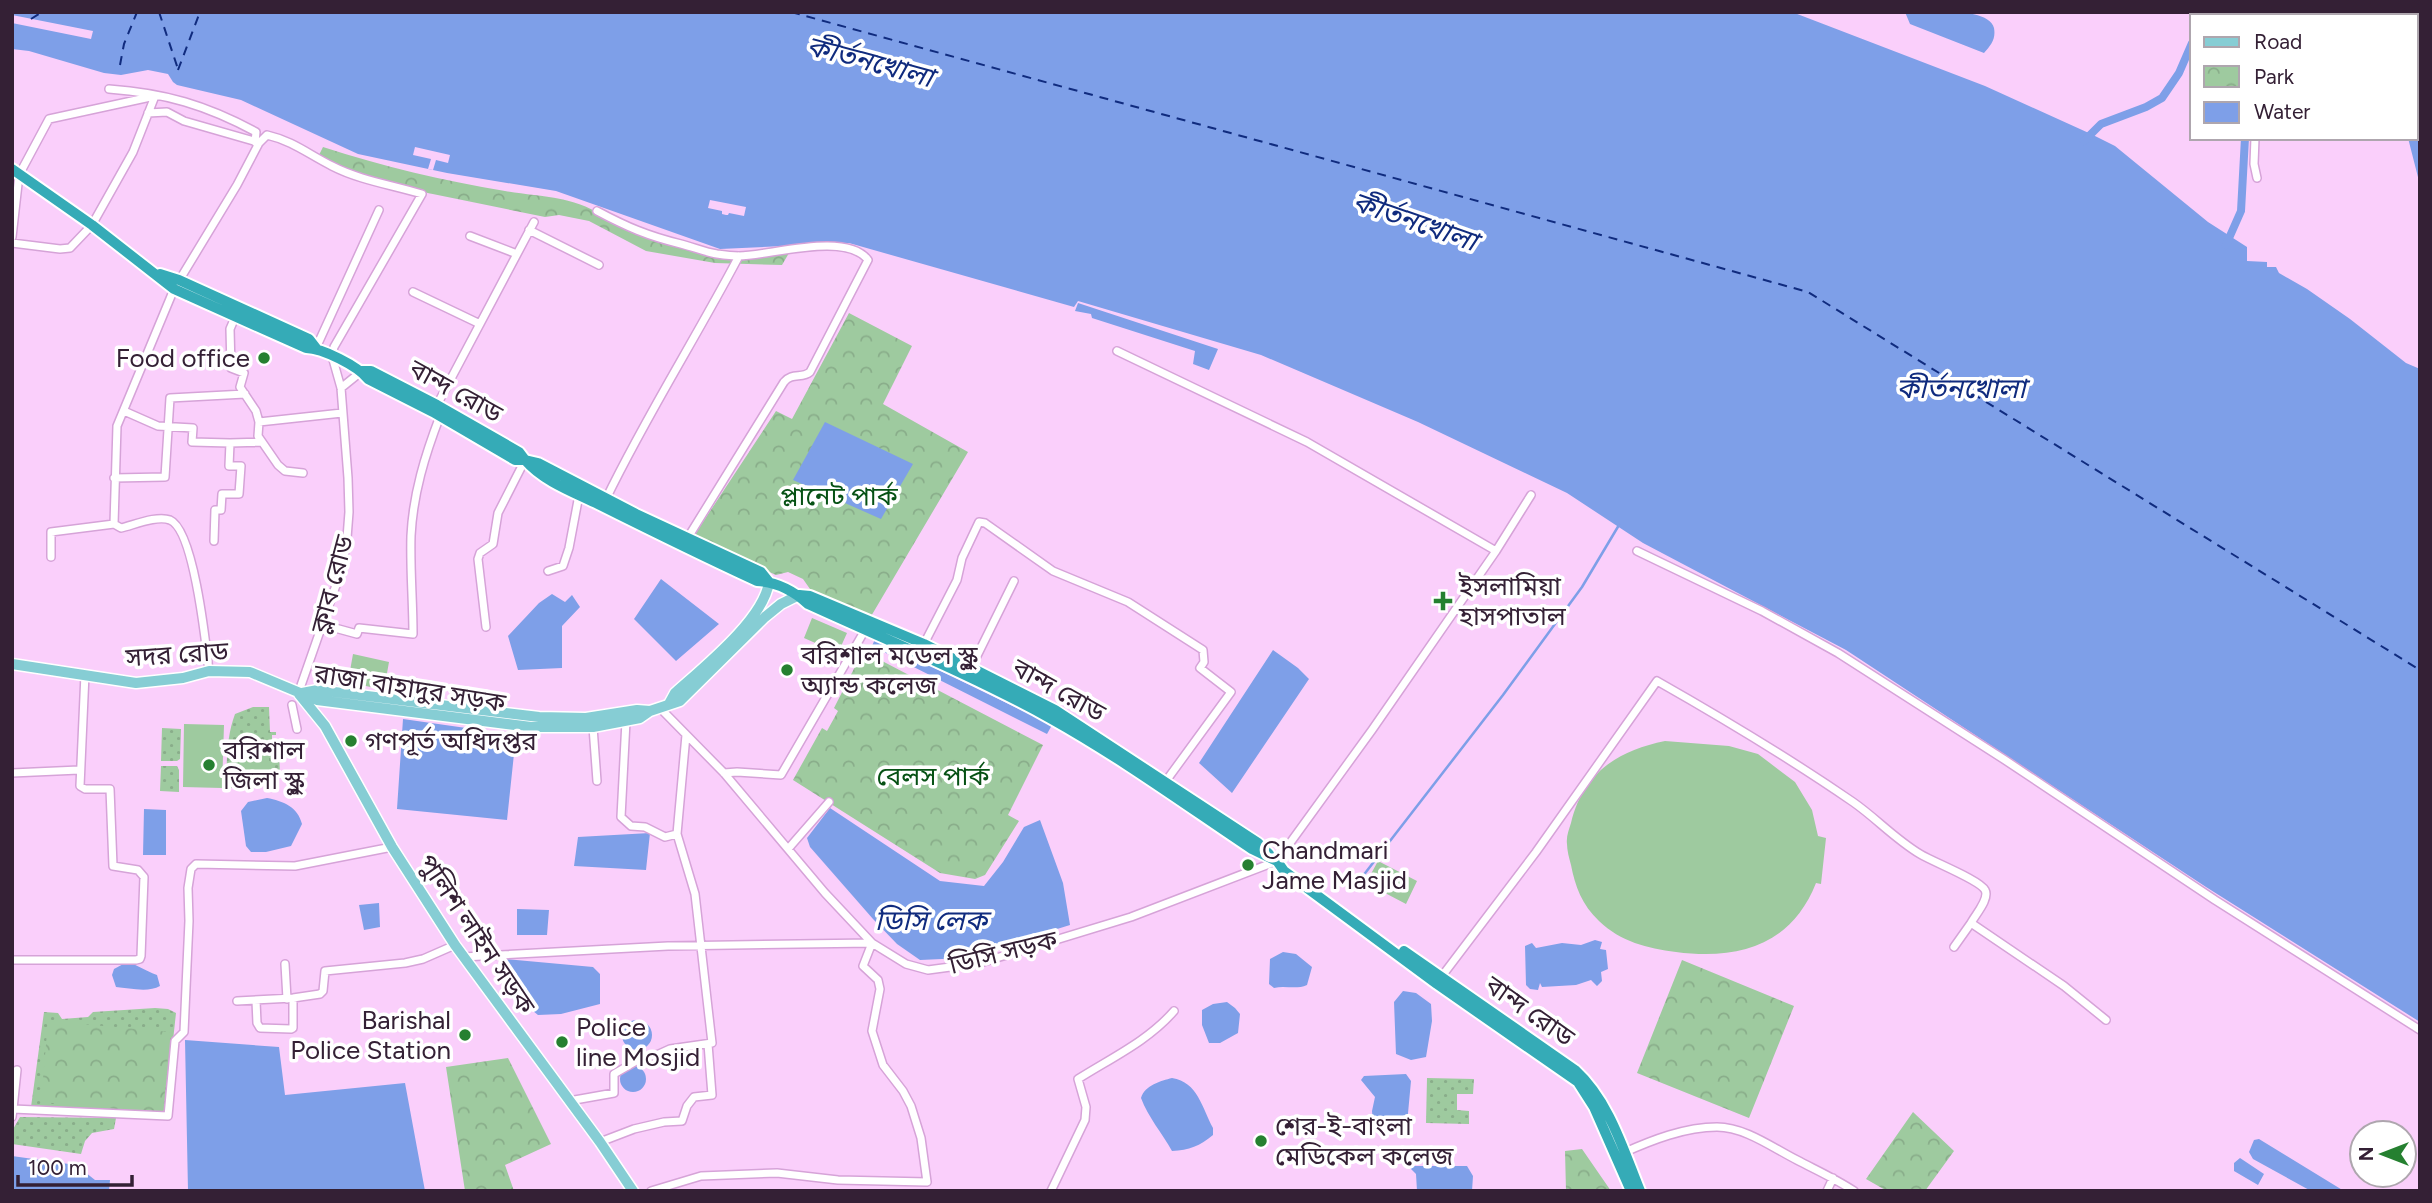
<svg xmlns="http://www.w3.org/2000/svg" width="2432" height="1203" font-family="Figtree,'Noto Sans Bengali',sans-serif">
	<style>
		.grass { fill: url(#grass-dots) }
		.park { fill: url(#park-crowns) }
		.pitch { fill: #9eca9f }
		.water { fill: #7e9fe8 }
		.pier { fill: #facffb }
		.lines { fill: none; stroke-linecap: round; stroke-linejoin: round }
		.stream { stroke: #7e9fe8; stroke-width: 2.5 }
		.canal { stroke: #7e9fe8; stroke-width: 8 }
		.ferry { stroke: #102b7e; stroke-width: 2; stroke-dasharray: 9 7; stroke-linecap: butt }
		.minor-casing { stroke: #d6a3d8; stroke-width: 10 }
		.major-casing { stroke: #fff; stroke-width: 13 }
		.highway-casing { stroke: #fff; stroke-width: 14 }
		.minor { stroke: #fff; stroke-width: 7 }
		.major { stroke: #86cdd4; stroke-width: 10 }
		.highway { stroke: #35abb7; stroke-width: 10 }
		.poi-dot { fill: #258030; stroke: #fff; stroke-width: 2.5 }
		.labels { text-anchor: middle; dominant-baseline: central; stroke-width: 7; stroke-linejoin: round; paint-order: stroke }
		.poi-label { font-size: 26px; fill: #342035; stroke: #fff; text-anchor: start }
		.street-label { font-size: 26px; fill: #342035; stroke: #fff }
		.park-label { font-size: 26px; fill: #065114; stroke: #fff }
		.water-label { font-size: 28px; font-style: italic; fill: #102b7e; stroke: #fff }
	</style>
	<defs>
		<pattern id="grass-dots" width="8" height="8" patternUnits="userSpaceOnUse" patternTransform="scale(1.75)"><rect width="8" height="8" fill="#9eca9f"/><path d="M2 2h.1M6 6h.1" fill="none" stroke="#89ad8a" stroke-width="1.8" stroke-linecap="round"/></pattern>
		<pattern id="park-crowns" width="20" height="18" patternUnits="userSpaceOnUse" patternTransform="scale(1.75)"><rect width="20" height="18" fill="#9eca9f"/><path d="M2 6a3 3 0 1 1 6 0M12 15a3 3 0 1 1 6 0" fill="none" stroke="#89ad8a"/></pattern>
	</defs>
	<rect width="100%" height="100%" fill="#facffb"/>
	<!-- grass -->
	<path class="grass" d="M253 707H269L270 732H276V735H272V741L274 742V748L279 749 280 776 273 777V785H233V788H226C227 763 226 738 235 714Z
		M162 728 181 729 180 759 177 761H161Z
		M161 766H177L179 770V792L160 791Z
		M155 1008 168 1009 176 1013 165 1114 31 1107 44 1012 58 1013 62 1019 88 1017 93 1012Z
		M1427 1078 1474 1079 1473 1094H1457V1110L1469 1111V1124L1426 1123Z
		M20 1117 116 1118 114 1129 92 1133 85 1141 81 1154 12 1144V1131Z"/>
	<!-- park -->
	<path class="park" d="M323 147C382 166 444 181 505 191 539 197 581 196 607 220L712 255 789 253 782 265 715 263 646 251 589 221 559 215 545 217 418 191 358 173 318 157Z
		M849 313 912 346 883 404 968 452 870 618 810 589 803 579 788 572 776 575 713 547 695 534 776 411 792 419Z
		M863 651 1043 745 1008 815 1019 821 985 875 975 879 940 873 793 780 822 728 827 731 838 711 834 708Z
		M1682 960 1794 1006 1749 1118 1637 1073Z
		M48 1021 170 1032 163 1113 41 1102Z
		M508 1058 551 1144 505 1165 514 1191H465L446 1067Z
		M1913 1112 1954 1151 1925 1191H1887L1866 1179Z
		M1582 1149 1611 1191H1566L1565 1151Z"/>
	<!-- pitch -->
	<path class="pitch" d="M812 618 847 633 838 653 804 638Z
		M353 654 389 662 384 690 348 682Z
		M184 724 224 725 222 788 183 787Z
		M1665 741 1729 746 1758 754 1795 782 1812 810 1818 836 1826 838 1821 884 1816 883C1791 946 1738 960 1676 952 1647 948 1621 942 1599 921 1582 905 1575 886 1571 865 1569 858 1567 850 1567 844 1566 837 1569 829 1571 823 1583 773 1617 751 1665 741Z
		M236 753H269V770L237 771Z
		M1378 861 1417 881 1406 904 1366 883Z"/>
	<!-- water -->
	<path class="water" d="M12 12H1792L1985 86 2091 134 2115 146 2208 222 2247 247V261L2267 262V267H2276L2279 273 2307 289 2350 319 2406 363 2420 369V1022L2206 887 1846 650 1643 543 1567 493 1418 422 1261 355 1078 301 1074 307 849 243 720 249 556 191 447 173 358 154 241 100 177 85 173 82 168 74 148 70 121 75 104 73 29 51 12 49Z
		M1905 12C1924 12 1989 6 1994 28 1996 39 1991 45 1984 53L1910 24Z
		M2420 123V185L2408 138H2416V124Z
		M1078 303 1218 349 1209 370 1193 364 1195 351 1092 318 1091 314 1075 311Z
		M825 422 913 464 881 519 793 480Z
		M661 579 719 624 676 661 634 619Z
		M552 594 565 602 572 595 580 607 562 626V668L518 670 508 636 539 603Z
		M875 639 1052 725 1047 734 872 646Z
		M1273 650 1298 668 1309 679 1232 793 1199 763Z
		M403 719 516 735 507 820 397 809Z
		M267 798C283 801 298 807 302 824L291 846 266 852H251L246 846 241 811 248 802Z
		M830 808 940 881 984 886 1003 862 1024 827 1040 820 1063 883 1070 925 964 958 920 960 897 944 873 919 810 847 807 838Z
		M144 809 166 810V855H143Z
		M650 833 646 870 574 866 578 837Z
		M379 903 380 927 364 930 359 905Z
		M517 909 549 910 547 935H517Z
		M1595 940 1602 942 1600 949 1606 950 1608 969 1601 972 1602 981 1597 986 1591 980 1576 985 1542 987 1540 983 1538 990 1530 989 1526 985 1525 946 1532 943 1536 948 1562 943 1581 945Z
		M1283 952 1296 954 1312 967 1307 985C1296 990 1285 985 1274 988L1269 984 1270 959Z
		M506 959 593 967 600 974V1004L561 1014 538 1015C522 1003 511 984 502 966Z
		M127 962C138 965 146 971 157 975L160 986C148 993 129 988 116 987L112 975 114 969Z
		M1403 991 1416 993 1431 1004 1432 1021 1426 1057 1411 1060 1396 1054 1394 1002Z
		M1227 1002 1235 1008 1240 1014 1238 1033 1220 1043H1209L1202 1025V1010L1213 1004Z
		M622 1035a15 15 0 1 1 30 0a15 15 0 1 1-30 0Z
		M185 1040 279 1047 285 1095 405 1083 425 1191H188Z
		M620 1079a13 13 0 1 1 26 0a13 13 0 1 1-26 0Z
		M1406 1074 1411 1081 1407 1124 1401 1127 1373 1123 1372 1111 1375 1097 1361 1080 1364 1076Z
		M1172 1078C1198 1082 1202 1108 1213 1128V1135C1200 1146 1189 1150 1172 1151 1162 1133 1148 1117 1141 1098 1145 1085 1161 1081 1172 1078Z
		M2259 1139 2344 1191H2311L2253 1159 2249 1152 2254 1140Z
		M12 1156 76 1165 95 1180H110L109 1191H12Z
		M2240 1158 2264 1174 2258 1185 2234 1171V1163Z
		M1408 1166H1467L1473 1176 1472 1191H1417L1416 1174Z"/>
	<!-- pier -->
	<path class="pier" d="M12 15 93 31 91 39 12 23Z
		M415 147 450 155 448 163 436 160 433 170 428 169 431 159 413 155Z
		M710 200 746 207 744 216 729 213 728 215H726L722 214V211L708 208Z"/>
	<g class="lines">
		<!-- stream -->
		<path class="stream" d="M1359 881 1503 695 1582 587 1619 525"/>
		<!-- canal -->
		<path class="canal" d="M2201 16 2202 12
			M2253 16V12
			M2084 141 2101 124 2146 107 2162 98 2179 73 2192 43
			M2226 245 2241 211 2245 138"/>
		<!-- ferry -->
		<path class="ferry" d="M159 12 178 69
			M791 12 1808 292 2420 670
			M31 19 42 12
			M120 65 124 44 137 12
			M178 70 200 12"/>
		<defs>
			<path id="minor" d="M2268 16 2269 12
				M109 89C165 93 206 105 256 132L255 142
				M148 113 167 112 184 121 257 142
				M2255 138 2254 164 2257 178
				M597 211C627 227 648 236 681 244 693 247 705 252 717 254 724 255 732 256 739 256 769 256 846 231 868 260L810 372C802 379 792 372 784 382L687 539
				M529 230 599 265
				M470 236 517 254
				M12 237 19 175 49 119 155 96
				M12 243 60 249 70 248 92 225 133 152 155 96
				M413 292 480 324
				M236 315 230 329 231 368 244 373 240 387 256 411 259 422 258 436 278 465 285 471 303 473
				M316 348 379 210
				M341 388 362 371
				M437 405 534 222
				M124 411 158 426 193 428 192 442 230 443
				M259 422 342 413
				M114 478 165 477 170 398 245 394
				M606 499C646 416 696 338 739 256
				M214 541 215 510H221L222 494H239L241 466H229L230 443 262 442
				M1496 551 1531 495
				M1637 551 1762 611 1838 653 2005 760 2215 900 2420 1030
				M51 557V532L114 524
				M548 571 563 566 569 548 579 495
				M324 625 357 634 359 628 413 634C413 601 410 569 411 536 413 494 425 455 440 416
				M486 627 478 559 480 553 493 544 498 513 525 460
				M924 644 957 580 962 558 979 522 985 523 1053 571 1128 602 1203 650 1204 662 1200 668 1231 692 1166 781
				M971 668 1014 581
				M209 671C206 645 194 530 170 520 157 515 134 525 121 528L114 524 117 426 174 289 237 185 259 143 267 135C293 141 308 154 332 166 359 180 392 185 422 194L334 347 332 356 341 388 348 478 349 512 347 538 342 568 298 694
				M292 705 297 729
				M660 708 724 773 825 893 872 943 906 964 928 970 980 963 1131 917 1277 861 1372 730 1496 551 1307 442 1117 351
				M626 721 621 817 631 826 645 827 665 837 677 834 686 735
				M593 727 597 781
				M12 773 79 770
				M724 773 737 772 781 775 865 630
				M788 849 829 802
				M1954 947 1971 923 2064 986 2106 1020
				M463 957 668 946 872 943 863 966 878 980 880 989 872 1031 883 1065 903 1091 911 1106 921 1138 927 1182 838 1180 777 1173 701 1176 651 1191
				M12 960H136L140 959 141 956 144 877 138 870 113 866 110 789H85L80 786 85 674
				M285 964 287 999
				M1439 980 1536 852 1657 681C1724 719 1789 758 1853 802 1876 818 1895 839 1920 854 1933 862 1980 880 1985 890 1990 899 1975 915 1971 923
				M237 1001 293 998 320 994 323 991 325 971 405 963 423 959 455 945
				M256 1001 257 1023 260 1028 291 1029 293 1028V998
				M569 1101 614 1093V1074L638 1060 659 1054 670 1049 712 1043 695 894 677 834
				M13 1109 17 1070
				M12 1117 13 1109 168 1116 175 1041 184 1032 189 921 188 888 191 869 196 864 295 866 392 847
				M600 1142 634 1129 664 1122 682 1121 687 1106 694 1097 712 1095 708 1044
				M1623 1153C1652 1140 1685 1127 1717 1127 1745 1127 1773 1148 1797 1160 1816 1170 1836 1179 1854 1191
				M1051 1191 1085 1120 1086 1107 1078 1079C1111 1058 1148 1041 1174 1011
				M1827 1191 1833 1178"/>
			<path id="major" d="M12 664 136 683 183 678 209 671 250 672 317 700 531 727H593L640 718 650 711
				M302 693 318 690 539 717 586 718 637 710 650 711 680 701 765 617 781 604 799 595
				M299 694 325 726 392 847 455 945 600 1142 633 1191
				M669 704 675 693C704 667 764 619 769 582"/>
			<path id="highway" d="M12 169 92 225 174 289 306 348C322 348 358 366 368 379L433 412 515 460H525C543 481 573 492 598 504 650 530 703 556 757 581 776 582 794 591 808 604 889 641 972 675 1050 718 1120 757 1186 805 1252 849L1277 861 1284 871 1437 984 1578 1082 1594 1107 1631 1191
				M160 274 179 280 309 339 316 348
				M362 371H371L437 405 519 452 525 460 538 463 636 514 761 572 769 582
				M799 595 810 596 924 644 1055 710 1258 843 1269 854
				M1404 951 1575 1070C1609 1101 1623 1149 1640 1191"/>
		</defs>
		<!-- minor casing -->
		<use href="#minor" class="minor-casing"/>
		<!-- major casing -->
		<use href="#major" class="major-casing"/>
		<!-- highway casing -->
		<use href="#highway" class="highway-casing"/>
		<!-- minor -->
		<use href="#minor" class="minor"/>
		<!-- major -->
		<use href="#major" class="major"/>
		<!-- highway -->
		<use href="#highway" class="highway"/>
	</g>
	<!-- markers -->
	<g class="poi-dot">
		<circle cx="264" cy="358" r="7"/>
		<path d="M1439.5 590.5h7v7h7v7h-7v7h-7v-7h-7v-7h7z"/>
		<circle cx="787" cy="670" r="7"/>
		<circle cx="351" cy="741" r="7"/>
		<circle cx="209" cy="765" r="7"/>
		<circle cx="1248" cy="865" r="7"/>
		<circle cx="465" cy="1035" r="7"/>
		<circle cx="562" cy="1042" r="7"/>
		<circle cx="1261" cy="1141" r="7"/>
	</g>
	<g class="labels">
		<!-- poi labels -->
		<g class="poi-label">
			<text x="250" y="358" text-anchor="end">Food office</text>
			<text x="1459" y="586">ইসলামিয়া<tspan x="1459" dy="30">হাসপাতাল</tspan></text>
			<text x="801" y="655">বরিশাল মডেল স্কুল<tspan x="801" dy="30">অ্যান্ড কলেজ</tspan></text>
			<text x="365" y="741">গণপূর্ত অধিদপ্তর</text>
			<text x="223" y="750">বরিশাল<tspan x="223" dy="30">জিলা স্কুল</tspan></text>
			<text x="1262" y="850">Chandmari<tspan x="1262" dy="30">Jame Masjid</tspan></text>
			<text x="451" y="1020" text-anchor="end">Barishal<tspan x="451" dy="30">Police Station</tspan></text>
			<text x="576" y="1027">Police<tspan x="576" dy="30">line Mosjid</tspan></text>
			<text x="1275" y="1126">শের-ই-বাংলা<tspan x="1275" dy="30">মেডিকেল কলেজ</tspan></text>
		</g>
		<!-- street labels -->
		<g class="street-label">
			<text transform="translate(456 391) rotate(29)">বান্দ রোড</text>
			<text transform="translate(332 584) rotate(-75)">ক্লাব রোড</text>
			<text transform="translate(177 654) rotate(-4)">সদর রোড</text>
			<text transform="translate(410 688) rotate(9)">রাজা বাহাদুর সড়ক</text>
			<text transform="translate(1059 690) rotate(29)">বান্দ রোড</text>
			<text transform="translate(477 934) rotate(56)">পুলিশ লাইন সড়ক</text>
			<text transform="translate(1003 952) rotate(-14)">ডিসি সড়ক</text>
			<text transform="translate(1530 1011) rotate(35)">বান্দ রোড</text>
		</g>
		<!-- park labels -->
		<g class="park-label">
			<text x="839" y="496">প্লানেট পার্ক</text>
			<text x="933" y="776">বেলস পার্ক</text>
		</g>
		<!-- water labels -->
		<g class="water-label">
			<text transform="translate(870 61) rotate(15)">কীর্তনখোলা</text>
			<text transform="translate(1415 221) rotate(19)">কীর্তনখোলা</text>
			<text x="1961" y="388">কীর্তনখোলা</text>
			<text x="931" y="920">ডিসি লেক</text>
		</g>
	</g>
	<!-- border -->
	<rect width="2432" height="1203" fill="none" stroke="#342035" stroke-width="28"/>
	<!-- legend -->
	<rect x="2190" y="14" width="228" height="126" fill="#ffffff" stroke="#aea6ae" stroke-width="2"/>
	<rect x="2204" y="37" width="35" height="10" fill="#86cdd4" stroke="#aea6ae" stroke-width="2"/>
	<text x="2254" y="49" font-size="21" fill="#342035">Road</text>
	<rect x="2204" y="66" width="35" height="21" fill="url(#park-crowns)" stroke="#aea6ae" stroke-width="2"/>
	<text x="2254" y="84" font-size="21" fill="#342035">Park</text>
	<rect x="2204" y="102" width="35" height="21" fill="#7e9fe8" stroke="#aea6ae" stroke-width="2"/>
	<text x="2254" y="119" font-size="21" fill="#342035">Water</text>
	<!-- north arrow -->
	<g transform="translate(2383 1154) rotate(270)"><circle r="33" fill="#ffffff" stroke="#aea6ae" stroke-width="2"/>
	<path d="M0-5L12 26L0 18L-12 26Z" fill="#258030"/>
	<text y="-10" font-size="19" font-weight="bold" text-anchor="middle" fill="#342035">N</text>
	</g>
	<!-- scale -->
	<path d="M18 1175v10h114v-10" fill="none" stroke="#342035" stroke-width="3.5"/>
	<text x="28" y="1175" font-size="21" fill="#342035" stroke="#ffffff" stroke-width="5" paint-order="stroke">100 m</text>
</svg>
